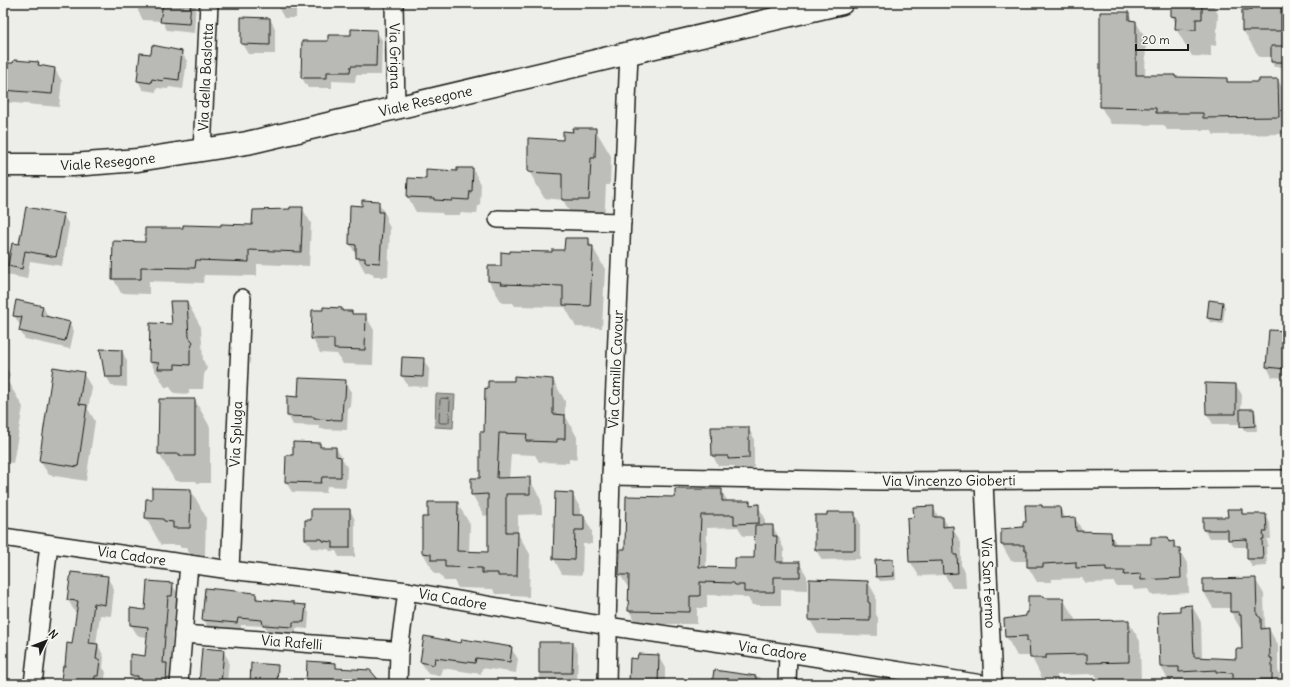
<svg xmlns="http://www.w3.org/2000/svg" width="1290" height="687" font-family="Delius,sans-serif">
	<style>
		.water { fill: #a6a6a3; stroke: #6f6f6d }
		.shadow { fill: #0003; fill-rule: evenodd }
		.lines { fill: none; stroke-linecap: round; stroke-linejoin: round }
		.shore { stroke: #535352; stroke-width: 1 }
		.building { fill: #b9b9b6; stroke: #1c1c1c }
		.minor-casing { stroke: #1c1c1c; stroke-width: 20 }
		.tertiary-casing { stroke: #1c1c1c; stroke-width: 25 }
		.minor { stroke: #f6f6f2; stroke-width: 17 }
		.tertiary { stroke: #f6f6f2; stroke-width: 22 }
		.labels { text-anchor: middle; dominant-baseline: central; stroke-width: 4; stroke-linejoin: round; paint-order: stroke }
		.street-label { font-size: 14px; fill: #1c1c1c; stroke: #f6f6f2 }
	</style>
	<rect width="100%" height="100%" fill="#edede9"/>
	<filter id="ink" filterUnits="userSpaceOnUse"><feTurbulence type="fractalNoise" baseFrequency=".025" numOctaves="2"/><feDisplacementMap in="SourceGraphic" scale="8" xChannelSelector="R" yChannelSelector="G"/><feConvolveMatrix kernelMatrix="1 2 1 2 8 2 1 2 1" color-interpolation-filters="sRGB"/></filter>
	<g filter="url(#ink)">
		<!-- water -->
		<path class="water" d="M436 394 455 395 453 428 435 427Z"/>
		<!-- shadow -->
		<path class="shadow" d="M139 3H196L194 33 167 30 162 21 143 20 138 11Z
			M277 3H311H296V18H284L277 5Z
			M346 3H371L347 4Z
			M1172 3H1212L1218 14 1216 46 1211 45V57L1192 56 1176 29V24L1172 16Z
			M1244 3H1287V67H1274L1272 62V57H1259L1243 30Z
			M1128 13 1133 22H1136L1146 39 1145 76 1226 79 1229 83H1260L1278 80 1287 96V134L1214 135 1211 130H1167L1164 125 1111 124 1101 107Z
			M270 19 275 28V54H248L242 44Z
			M376 31 382 40 381 75H356L355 82 332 81V88H308L302 78 329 42Z
			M181 52 187 61 183 89 169 87 168 89 157 88 156 92 143 90 138 81 152 55Z
			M38 63 41 66 54 68 62 81 59 107 3 102V64Z
			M595 129 611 156 610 185H606L604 226 578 227 563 200 544 198 529 171 574 133Z
			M473 169 481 184 480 206H478L477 214 460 213V215H443L442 213 416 212 408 197 458 172Z
			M378 202 387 217V222L390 228 388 277H374L372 273 365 272 350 244 363 207Z
			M302 208 311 223 309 266 257 264V276L204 275 203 283 149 281V294L121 293 113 278 145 243 222 227 253 226 278 212Z
			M63 215 69 225 62 266 30 261 27 279 3 274V250L12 252Z
			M588 239 605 269 602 328 576 327 565 307 515 306 513 303H502L489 281 502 267 553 253 565 252Z
			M17 301 43 307 48 316 47 317 69 322 74 331 70 349 25 339 20 331 22 325 19 324 14 315Z
			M187 302 201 327 203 360 207 368 204 375 203 389H189V394L174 393 170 387H165L150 362 151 324 173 325Z
			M1223 303 1225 307 1223 324 1210 322 1208 318Z
			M342 309 343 312H351L353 315H365L374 330 373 365 343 364 337 354 320 353 312 338Z
			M1286 332 1287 334V378L1272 377 1267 367Z
			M122 351 127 361V387L112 386 106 376Z
			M423 359 429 369 428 387 408 386 402 376Z
			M3 363 10 374 8 382 23 407 13 463 3 461Z
			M83 373 92 388 88 409 95 421 86 481 49 475 40 461Z
			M553 380 565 401V415L577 437V460L569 459V463L539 462 535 455 511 454 509 479 529 478 541 500 542 514 518 515V534L530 554 529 597 511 596 510 594H495L493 589 458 588 454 581H444L440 574H435L423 553V518H429L457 503 470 524 469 552 489 553V515L484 516 472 494 481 479 485 434Z
			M345 381 351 391 350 408H348L347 430 320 429 319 426 293 425 288 415 299 398Z
			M1236 385 1242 395 1241 410H1254L1256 414 1257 431H1244L1241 424H1213L1207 414Z
			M195 400 210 427V483H197L196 481H175L159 454Z
			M748 428 754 438V468H735L734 466H718L713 456Z
			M320 444 322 448H336L347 467 346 487 327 486 326 493 292 492 286 482 294 456Z
			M191 490 206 517 205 555 190 554 186 548H181L179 545H161L146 518 147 500H153Z
			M721 490 728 502H749L751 506H758L765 518V526H772L780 539V541L784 549V563H799L807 576V590L781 589V605H752L748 598H743L742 596 707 595V608H697V624H637L629 611 630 587H628L620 575 626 550 676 498ZM738 527 743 536H756L755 559 736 569 706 568 707 528Z
			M556 493 572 494 581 509V516H584L592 531V544H583L582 575 562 574 554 559Z
			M933 507 939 518H943L949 528H952L961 542V565L965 571 966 588H952L945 575 919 576 910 561 915 518Z
			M1042 508H1060L1066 519 1075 518 1083 532 1110 533 1117 545H1152L1168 538 1171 543 1174 542 1177 549H1179L1188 565 1189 593 1151 595 1148 589 1134 590 1132 586H1116L1114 582 1086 583 1082 578 1052 579 1051 582H1037L1028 567V561H1011L1002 545V530L1024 528Z
			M350 510 355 520V557H339L336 551H330L328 549 311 548 306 539 312 521Z
			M1241 510 1244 515H1266L1270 523 1271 539H1267L1268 546 1266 547 1267 566 1252 567 1248 559V547H1234L1229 538H1209L1204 530V518H1229Z
			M854 513 860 523V559L822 560 816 550 828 516Z
			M892 560 895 565 896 580 880 581 877 577Z
			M107 577 114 589 111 616 100 615 96 645H98L104 657 103 668 106 672 104 684H65L62 679 64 667H66L73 645 78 612H75L68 600Z
			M1255 579 1264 594 1265 628 1266 630 1269 629 1278 645V671L1280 674V684L1170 683 1161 667 1159 613 1181 612 1192 606 1201 622 1202 658 1236 660 1243 650 1242 628H1240L1231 612V608H1213L1204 592V580Z
			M868 582 876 596V614L878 618V636L818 634 810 620Z
			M172 584 179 596 178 607H175L170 669 173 676V684H136L131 676 146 657 148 637 138 636 131 625Z
			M206 589 256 594 259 600 293 603 295 605 305 606 309 613 308 629 296 628V634L268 632 265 626 241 625V630L208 627 204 620Z
			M1045 599H1063L1075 619V622L1128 621 1140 641 1141 682 1100 683 1095 674 1057 675V678H1042L1031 656H1017L1006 636Z
			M425 637 462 644 511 648 518 659 516 673 482 668 481 674 442 668 441 676 428 674 421 662Z
			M540 643H573L578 653 577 684H540Z
			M223 651 229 661 227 684H195V681L200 682Z
			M658 656 665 668V684H630L638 660Z
			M715 671 760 677 764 684H713Z"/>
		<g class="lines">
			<!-- shore -->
			<path class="shore" d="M442 398 449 399 450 400 449 422 448 423H441L439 422 440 400Z"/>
		</g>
		<!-- building -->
		<path class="building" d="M163 3H191L189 24 160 22Z
			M1171 3H1202V19H1196V30L1175 29 1176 17 1171 16Z
			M1251 3H1281V31H1242V10H1251Z
			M1100 12H1129V20L1136 21V75H1175V77L1227 78V82H1259V79H1278L1279 117 1203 118V113H1156V108L1100 107Z
			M241 17 270 18V45L241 44Z
			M351 29 377 30 376 66H351L350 72H327V78H301L302 41H328V35H351Z
			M152 45 182 51 179 80 164 78 163 81 152 79 151 83 137 81 140 53 151 54Z
			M1271 46H1287V62H1271Z
			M14 60 39 62 38 65 55 68 52 94 3 90V63H13Z
			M572 128H596L595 158H591L589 200H562V174L528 172V138L563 140V131L573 132Z
			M457 168H473L472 191H470L469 200 452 199V201L434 200V198L407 197 408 178 426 179V169L457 171Z
			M362 200 379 201V212H383L380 263 365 262V258H356V245L349 244 350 205 362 206Z
			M26 207 64 214 56 257 25 251 22 269 8 266 12 243 19 244Z
			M290 207H303L301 252 249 250V262L196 260 195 268 141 267V279H112L113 241 145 242V228H183V225L221 226V224L252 225 253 210 290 209Z
			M565 238H589V246H593L590 306 563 305V286L501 284 502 282 488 281V266H501V252L510 253V251L552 252V250H564Z
			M16 300 43 306 41 315 70 322 65 341 19 331 22 317 13 316Z
			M1209 300 1223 302 1221 320 1207 318Z
			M170 301H187L189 337 193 342 190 350V365L175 364V369H158L159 363 149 362 150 323 172 324Z
			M323 307 342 308V311H352V314H366L365 350 334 349V339H311L312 310H323Z
			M1269 330 1287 331 1286 369 1266 367Z
			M100 349 122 350V377H105Z
			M402 357 424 358 423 377 401 376Z
			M53 367 84 372 79 404 87 405 78 467 39 461Z
			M514 376 553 379V414L565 415V439H557V442L526 441 527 434 499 433 497 478 530 477V494H506V532H518L517 576H498V573H482V568L445 567V560H431V554L422 553V517H428V502H458L457 551 488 552V494L471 495V478H480V432H484L485 388 488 389V381H514Z
			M299 378 346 380 345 398 343 399 342 420 314 419V417L287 416V396L298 397Z
			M1205 383 1236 384V414H1206Z
			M159 399H195V456H180V454H158Z
			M1240 409H1254L1255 426 1240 427Z
			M711 427H749V458L728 459V456H712Z
			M293 442 320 443V447H336V456L341 457V477H322L321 483 285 482 286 455H293Z
			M152 488 191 489 190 528H173V522L164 521 163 519 145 518 146 499H152Z
			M675 489H722V501H750V505L759 504V523L734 524V515H701L699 567 735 568V558H754L755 525H773V536H777L776 562H800V577H774V592H744V585H735L734 583 700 582V596H690V612L628 611 629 575H619L620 549H625L626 496 675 497Z
			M555 492 573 493V515H584V530H575L574 560 553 559Z
			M1025 505H1042V507H1060L1061 518 1075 517 1076 531 1111 532 1112 544H1151V537H1168L1169 542 1174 541V548H1180L1181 578 1141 580V574L1124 575 1125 571H1106V567L1076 568V562L1043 564V567H1027V550H1024V545H1001V529L1023 527V522H1026Z
			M934 506V517H943V527L953 526 954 555H957L958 573 943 574 942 561 909 562 907 518 914 517 913 507Z
			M311 509H350V548H333V542L323 541 322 539H305V520H311Z
			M1227 509H1242V514H1266L1267 532H1263L1264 539H1262L1263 559H1247V539L1228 540V530H1203V517H1228Z
			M827 512H855V550H815V515H827Z
			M893 559 894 576 876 577 875 560Z
			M71 572 108 576 105 605 94 603 89 643 98 644 96 659 100 660 98 676H95L94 684H79V681L61 679 63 666H65L67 643 72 644 78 601 67 600Z
			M1256 578 1257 615 1261 618V629L1269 628 1270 658H1272V680H1233V673L1216 672V670L1179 672V667H1160L1158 612 1180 611V606L1192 605 1194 657 1236 659V649H1242L1241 615H1239V612H1230V592H1203V579Z
			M809 579 868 581V602L870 603V621L809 620Z
			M147 581 173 583 172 596H168L163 663H167L166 684H138V676H130V654L145 656 148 627 130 625V608L145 610Z
			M205 588 256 593V599L294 602V604L306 605 304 622H293V627L263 625 262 620 238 618 237 623 202 620Z
			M1028 596H1044L1045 598H1064V621L1129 620V662L1087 663V654L1046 655V658H1030L1029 641H1027V636L1005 637 1004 619 1026 616V613H1028Z
			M424 636 461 643 462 639 512 647 510 662 476 658 475 663 435 658 434 665 420 662Z
			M539 642H573L572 673H539Z
			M202 648 224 650 221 684H199Z
			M638 654 659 655 658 684H629L630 658 637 659Z
			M307 661 336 663V668L370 670 382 684H306Z
			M251 663 278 665 277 684H250Z
			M714 670 756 676V684H712Z"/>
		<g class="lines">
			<defs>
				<g id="minor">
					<path id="s1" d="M394 3 396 108"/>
					<path id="s2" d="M202 151 209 3"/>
					<path d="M498 219 622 222"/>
					<path id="s3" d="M611 476 880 481 1287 479"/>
					<path id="s4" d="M984 482 993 684"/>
					<path id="s5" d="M3 537 230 570 407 591 607 626 788 653 982 684"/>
					<path id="s6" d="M230 570 242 298"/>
					<path id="s7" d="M183 634 391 650 399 652"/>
					<path d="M33 684 49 544"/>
					<path d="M179 684 189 564"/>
					<path d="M398 684 399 652 407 591"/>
					<path id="s8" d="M607 684 608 636 607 626 611 476 629 54"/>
					<path d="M787 684 788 653"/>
				</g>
				<g id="tertiary">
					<path id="s9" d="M3 165H73L138 160 247 143 842 3"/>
				</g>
			</defs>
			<!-- minor casing -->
			<use href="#minor" class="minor-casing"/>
			<!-- tertiary casing -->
			<use href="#tertiary" class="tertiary-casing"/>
			<!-- minor -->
			<use href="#minor" class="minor"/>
			<!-- tertiary -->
			<use href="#tertiary" class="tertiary"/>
		</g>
	</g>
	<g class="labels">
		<!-- street labels -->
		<g class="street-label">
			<text stroke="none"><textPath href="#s1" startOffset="53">Via Grigna</textPath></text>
			<text stroke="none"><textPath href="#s2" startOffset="74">Via della Baslotta</textPath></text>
			<text stroke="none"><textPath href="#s9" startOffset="429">Viale Resegone</textPath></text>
			<text stroke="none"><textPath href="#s9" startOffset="105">Viale Resegone</textPath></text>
			<text stroke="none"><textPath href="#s8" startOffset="315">Via Camillo Cavour</textPath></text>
			<text stroke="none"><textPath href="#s6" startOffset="136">Via Spluga</textPath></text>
			<text stroke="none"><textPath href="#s3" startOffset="338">Via Vincenzo Gioberti</textPath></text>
			<text stroke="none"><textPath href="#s5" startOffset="130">Via Cadore</textPath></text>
			<text stroke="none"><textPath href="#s4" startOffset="101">Via San Fermo</textPath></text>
			<text stroke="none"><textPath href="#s5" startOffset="454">Via Cadore</textPath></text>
			<text stroke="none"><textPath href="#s7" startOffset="109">Via Rafelli</textPath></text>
			<text stroke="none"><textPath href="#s5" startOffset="778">Via Cadore</textPath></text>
		</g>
	</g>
	<!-- margin -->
	<rect width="1290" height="687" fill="none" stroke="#f6f6f2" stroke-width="16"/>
	<rect x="8" y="8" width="1274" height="671" fill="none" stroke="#1c1c1c" stroke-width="1.5" filter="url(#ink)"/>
	<!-- north arrow -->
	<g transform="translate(46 641) rotate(47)" stroke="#f6f6f2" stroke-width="3" paint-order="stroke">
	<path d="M0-3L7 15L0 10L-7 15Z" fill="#1c1c1c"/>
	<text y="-6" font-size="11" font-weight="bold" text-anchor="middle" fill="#1c1c1c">N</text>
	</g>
	<!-- scale -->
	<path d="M1136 44v6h52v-6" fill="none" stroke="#1c1c1c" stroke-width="2"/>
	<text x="1142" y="44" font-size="12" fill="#1c1c1c" stroke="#f6f6f2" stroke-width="3" paint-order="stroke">20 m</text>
</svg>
